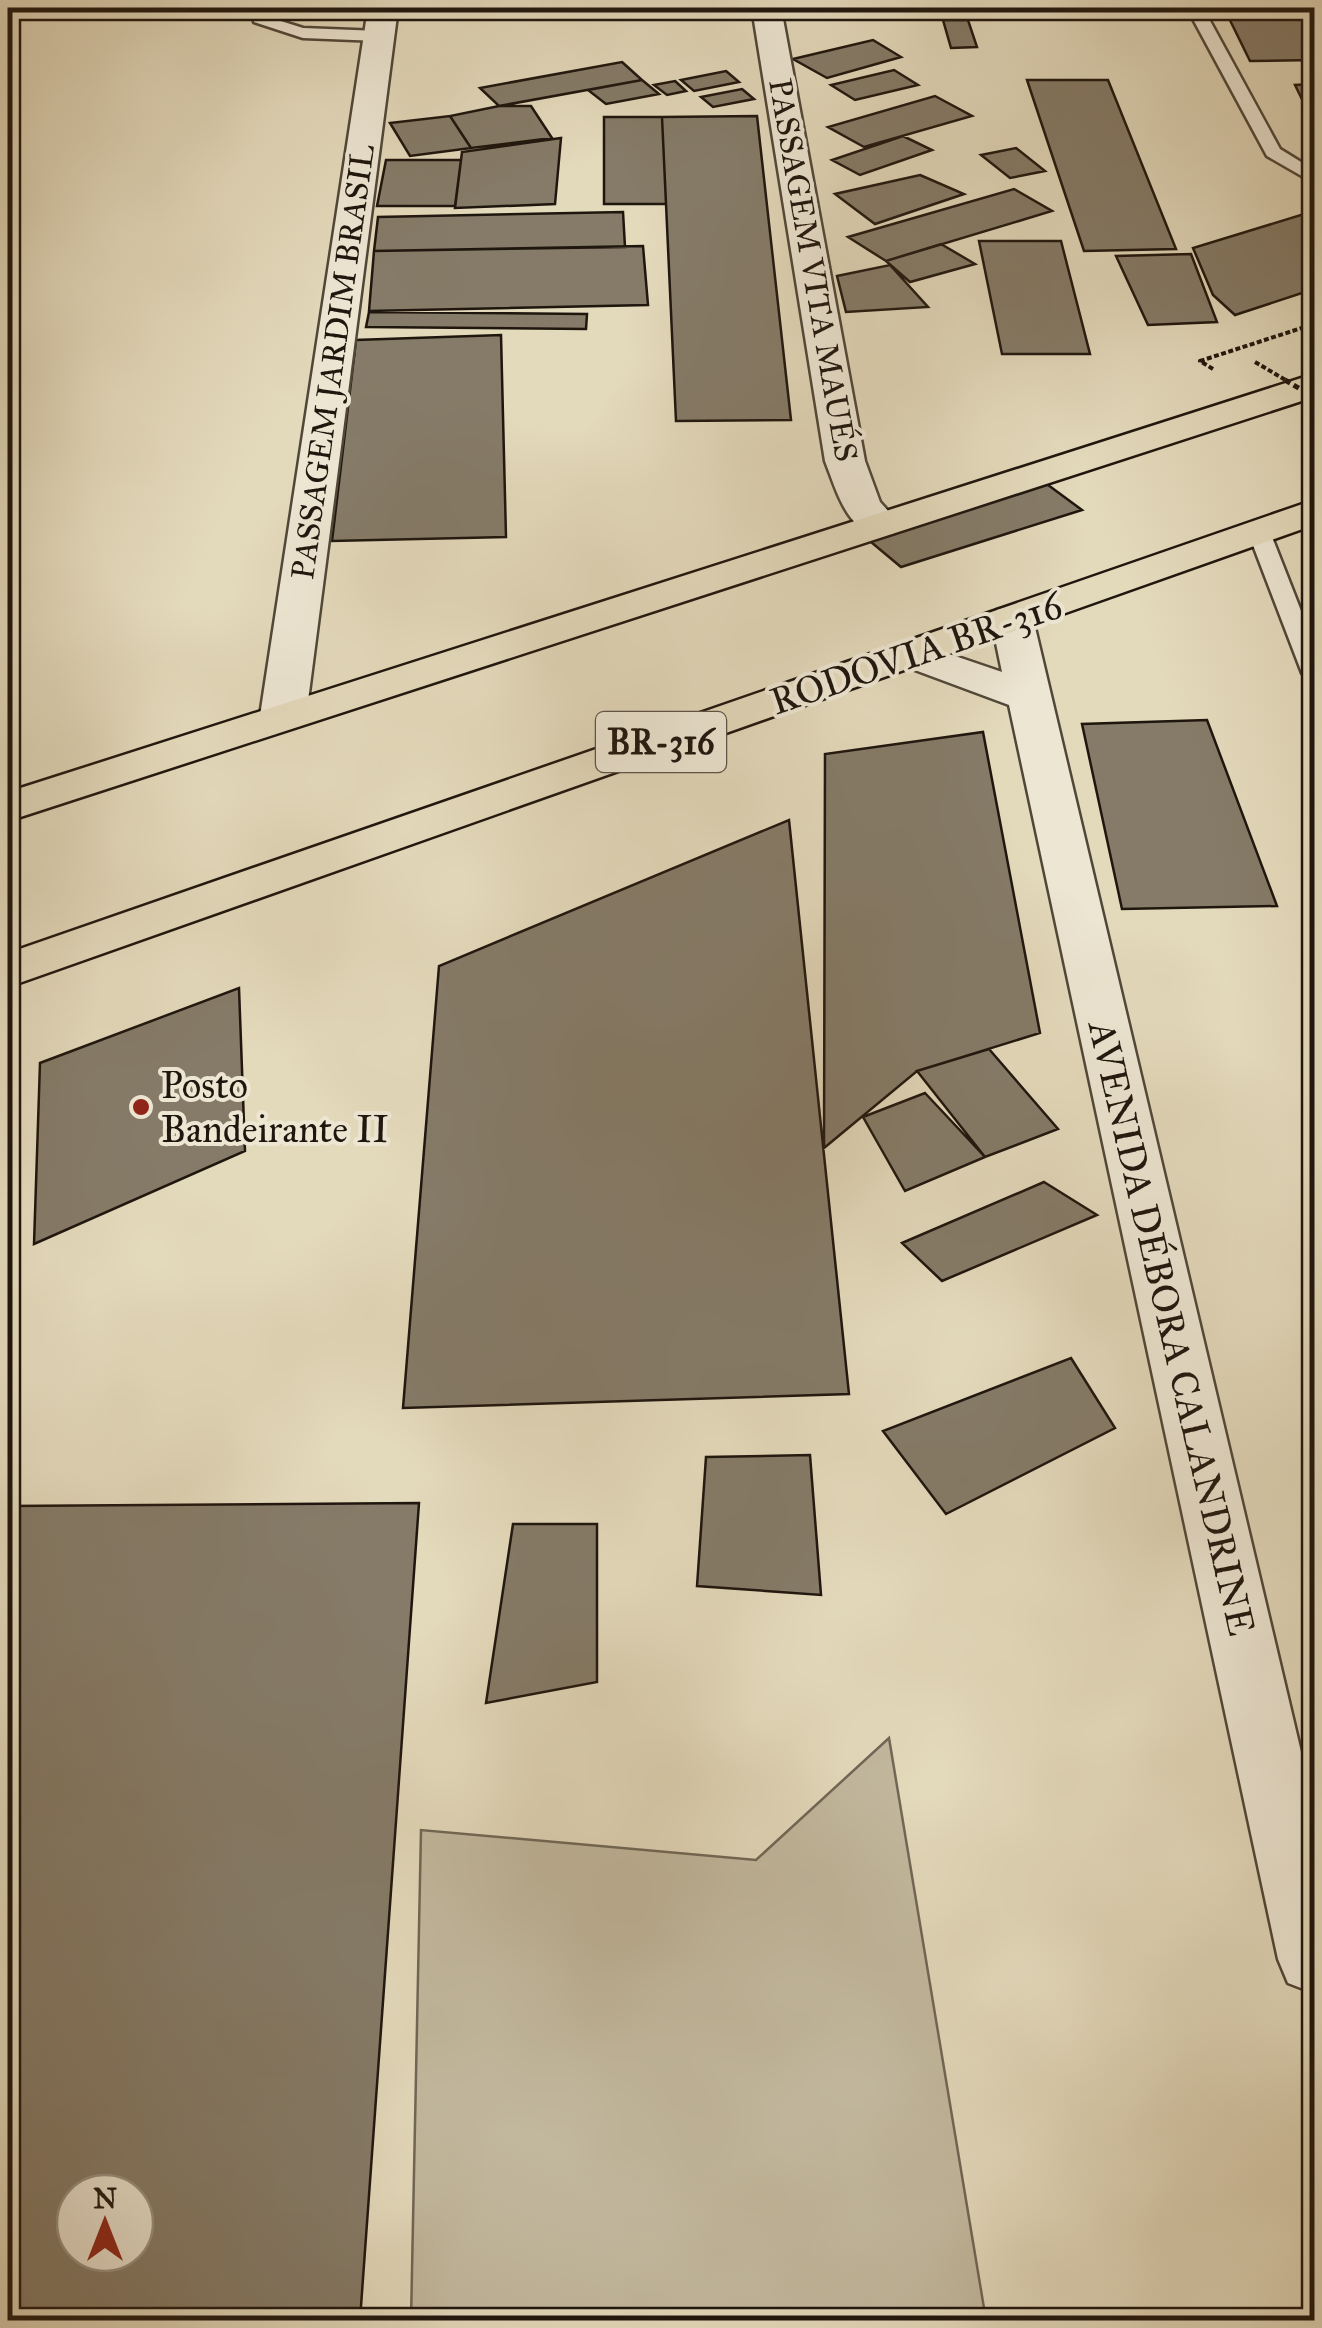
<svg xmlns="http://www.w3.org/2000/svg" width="1322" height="2328" font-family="'IM FELL Great Primer',serif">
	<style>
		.green { fill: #c2b89e; stroke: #706756; stroke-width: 2.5 }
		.building { fill: #857b68; stroke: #1f160e; stroke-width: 2.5; fill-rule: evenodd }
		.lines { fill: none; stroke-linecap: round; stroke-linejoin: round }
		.service-casing { stroke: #504739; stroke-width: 5 }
		.minor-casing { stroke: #504739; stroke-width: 5 }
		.trunk-casing { stroke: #1f160e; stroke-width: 5 }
		.path { stroke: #1f160e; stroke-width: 4; stroke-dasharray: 5 2.5; stroke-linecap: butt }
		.service { fill: #ede6d3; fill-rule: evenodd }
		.minor { fill: #ede6d3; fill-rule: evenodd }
		.trunk { fill: #e3d9bb; fill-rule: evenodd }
		.path-bridge-far1 { stroke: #1f160e; stroke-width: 4; stroke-dasharray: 5 2.5; stroke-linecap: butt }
		.path-bridge { stroke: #1f160e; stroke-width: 5; stroke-dasharray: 6 4; stroke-linecap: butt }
		.poi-dot { fill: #8f2418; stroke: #ede6d3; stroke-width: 4 }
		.labels { text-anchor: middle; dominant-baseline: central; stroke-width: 8; stroke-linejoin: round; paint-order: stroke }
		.far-street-label { font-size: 32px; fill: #1f160e; stroke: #ede6d3 }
		.shield { fill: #ede6d3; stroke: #5d5449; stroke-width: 2.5 }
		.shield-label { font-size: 35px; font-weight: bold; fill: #1f160e }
		.street-label { font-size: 38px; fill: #1f160e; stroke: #ede6d3 }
		.poi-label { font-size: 38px; fill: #1f160e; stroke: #ede6d3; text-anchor: start }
	</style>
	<rect width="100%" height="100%" fill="#e3d9bb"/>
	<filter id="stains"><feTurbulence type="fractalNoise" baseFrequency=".002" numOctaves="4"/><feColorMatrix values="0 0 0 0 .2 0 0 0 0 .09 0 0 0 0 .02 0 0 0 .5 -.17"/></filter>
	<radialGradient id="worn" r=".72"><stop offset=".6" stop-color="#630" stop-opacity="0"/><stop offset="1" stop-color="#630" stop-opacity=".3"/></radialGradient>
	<!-- green -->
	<path class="green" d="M889 1738 986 2320H411L421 1830 756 1860Z"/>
	<!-- building -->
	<path class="building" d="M1224 8H1307L1314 22V60L1250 61Z
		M943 20H968L977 47 951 48Z
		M873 40 901 57 827 78 793 59Z
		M622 62 642 80 499 106 480 88Z
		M894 70 918 85 855 100 831 85Z
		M726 71 739 82 694 91 681 80Z
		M642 80 659 94 606 104 588 90Z
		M1027 80H1108L1176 249 1084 251Z
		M675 81 686 91 667 95 654 85Z
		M1314 84V124L1295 85Z
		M742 89 754 99 713 107 701 97Z
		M935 96 972 116 864 147 828 127Z
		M499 106H531L552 138 471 148 450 116Z
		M450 116 471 148 410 156 390 123Z
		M757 116 791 420 676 421 662 117Z
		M604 117H662L666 204H604Z
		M903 136 932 150 860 175 832 160Z
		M561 138 555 204 455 208 462 152Z
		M1016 148 1045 171 1010 178 981 155Z
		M386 160H461L455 206H377Z
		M920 175 964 194 875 224 835 194Z
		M1014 189 1052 211 886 261 848 237Z
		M1314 211V289L1235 315 1213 295 1193 248Z
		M623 212 625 247 374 251 378 217Z
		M979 241H1061L1090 354H1002Z
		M941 244 975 264 910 282 886 261Z
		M643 246 648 305 369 311 374 251Z
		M1191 254 1217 322 1148 325 1116 256Z
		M890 265 928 307 846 312 837 276Z
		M369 312 587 314 586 329 366 327Z
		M501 335 506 537 332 541 356 340Z
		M1044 482 1082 510 901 567 865 537Z
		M1207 720 1277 906 1122 909 1082 724Z
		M983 732 1040 1033 917 1071 824 1148 825 754Z
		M789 820 849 1394 403 1408 439 966Z
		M239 988 245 1151 34 1244 40 1063Z
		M989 1049 1058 1129 985 1157 917 1071Z
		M925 1093 985 1157 905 1191 863 1117Z
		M1044 1182 1097 1215 942 1281 902 1243Z
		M1071 1358 1115 1428 946 1514 883 1431Z
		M810 1455 821 1595 697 1586 706 1457Z
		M419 1503 360 2320H8V1506ZM75 2193H135V2253H75Z
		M513 1524H597V1682L486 1703Z"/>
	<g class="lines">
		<defs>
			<path id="service" d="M254 8H270L268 17 303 28 379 31 387 36 379 41 303 38 254 22Z
				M1187 8H1203L1280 149 1314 170V183L1267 156Z
				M1259 525 1270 532 1314 644V680L1302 673 1248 532Z"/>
			<path id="minor" d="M368 8H398L306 716 299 726 283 730 267 726 260 716Z
				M752 8H781L865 461 880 502 900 524 894 533C850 544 838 494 825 461Z
				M1012 606 1027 610 1033 619 1314 1807V1993L1288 1983 1278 1959 1009 705 896 663 889 654 896 645 911 641 1002 672 991 619 997 610Z"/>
			<path id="trunk" d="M1314 374V397L8 821V792Z
				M1314 500V525L8 987V953Z"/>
		</defs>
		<!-- service casing -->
		<use href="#service" class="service-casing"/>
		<!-- minor casing -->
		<use href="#minor" class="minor-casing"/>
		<!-- trunk casing -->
		<use href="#trunk" class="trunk-casing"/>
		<!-- path -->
		<path class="path" d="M1213 369 1200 361 1314 324"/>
		<!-- service -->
		<use href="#service" class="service"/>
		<!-- minor -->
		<use href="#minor" class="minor"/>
		<!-- trunk -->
		<use href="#trunk" class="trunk"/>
		<!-- path-bridge-far1 -->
		<path class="path-bridge-far1" d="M1255 362 1289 382"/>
		<!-- path-bridge -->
		<path class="path-bridge" d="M1285 380 1314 397"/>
	</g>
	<!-- markers -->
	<circle class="poi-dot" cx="141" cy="1107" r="10"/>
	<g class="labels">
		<!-- far-street labels -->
		<g class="far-street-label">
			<text transform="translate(813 270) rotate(80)">PASSAGEM VITA MAUÉS</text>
			<text transform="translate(333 362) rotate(-82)">PASSAGEM JARDIM BRASIL</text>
		</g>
		<!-- shield labels -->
		<rect class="shield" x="596" y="712" width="130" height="60" rx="8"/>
		<g class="shield-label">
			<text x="661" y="742">BR-316</text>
		</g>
		<!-- street labels -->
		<g class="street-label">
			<text transform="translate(916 653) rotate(-19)">RODOVIA BR-316</text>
			<text transform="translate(1172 1328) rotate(77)">AVENIDA DÉBORA CALANDRINE</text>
		</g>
		<!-- poi labels -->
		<g class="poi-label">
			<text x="161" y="1085">Posto<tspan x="161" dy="44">Bandeirante II</tspan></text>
		</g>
	</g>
	<!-- margin -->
	<rect width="1322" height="2328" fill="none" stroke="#e3d9bb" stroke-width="40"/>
	<rect x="10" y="10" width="1302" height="2308" fill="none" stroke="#1f160e" stroke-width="5"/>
	<rect x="20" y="20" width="1282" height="2288" fill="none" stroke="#1f160e" stroke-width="2.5"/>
	<!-- north arrow -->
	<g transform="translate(105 2223)"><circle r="48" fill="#ede6d3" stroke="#9b9384" stroke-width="2.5"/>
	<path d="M0-8L18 38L0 25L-18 38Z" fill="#8f2418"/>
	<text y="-15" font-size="28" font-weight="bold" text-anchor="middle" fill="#1f160e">N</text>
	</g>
	<rect width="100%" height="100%" filter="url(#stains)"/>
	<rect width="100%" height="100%" fill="url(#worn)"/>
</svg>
